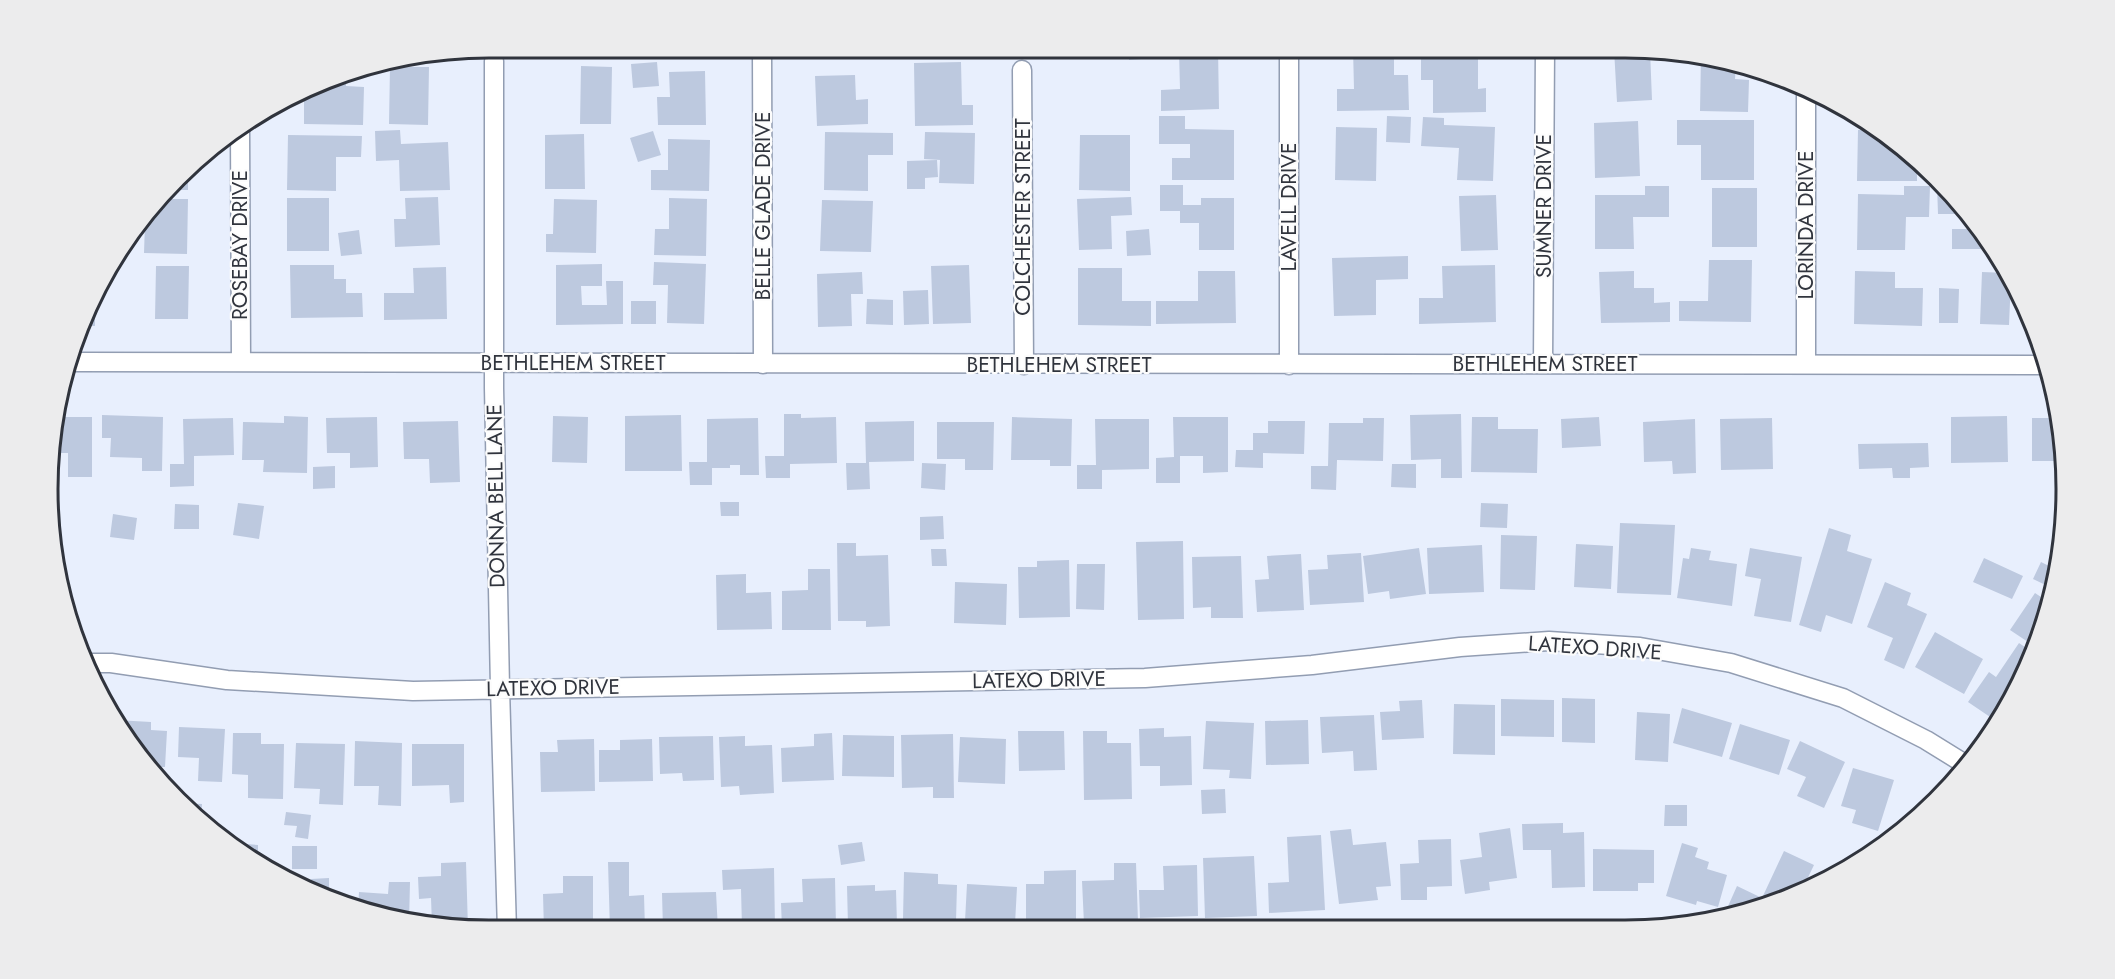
<svg xmlns="http://www.w3.org/2000/svg" width="2115" height="979" font-family="Jost,sans-serif">
	<style>
		.building { fill: #bdc9df }
		.lines { fill: none; stroke-linecap: round; stroke-linejoin: round }
		.street-casing { stroke: #929db2; stroke-width: 21 }
		.street { stroke: #fff; stroke-width: 18 }
		.labels { text-anchor: middle; dominant-baseline: central; stroke-width: 4.5; stroke-linejoin: round; paint-order: stroke }
		.street-label { font-size: 21px; fill: #30343d; stroke: #fcfcfc }
		.rim { fill: none; stroke: #30343d; stroke-width: 3 }
	</style>
	<rect width="100%" height="100%" fill="#e8effd"/>
	<!-- building -->
	<path class="building" d="M662 48H705V57L662 56Z
		M815 48H873V51L815 52Z
		M916 48H955L956 56H916Z
		M1129 48H1153L1154 58 1129 60Z
		M1218 48 1219 109 1161 111V90L1180 89 1179 50Z
		M1353 48H1394V75H1408L1409 110 1337 111V89H1354Z
		M1437 48H1478V89L1486 88V112L1433 113V80H1421V56H1437Z
		M1628 48 1650 50 1652 100 1617 102 1614 49Z
		M1701 55 1736 64 1735 79 1749 80 1748 112 1700 111Z
		M657 62 659 86 633 88 631 64Z
		M961 62 962 105H973V125L915 126 914 63Z
		M581 66 612 67 611 124H580Z
		M390 67H429L428 125 389 124Z
		M705 71 706 125H658L657 97H670L669 72Z
		M346 72V86L364 87 363 125 304 124V91Z
		M855 75 856 100 868 99V124L817 126 815 76Z
		M1159 116H1185V129L1234 130V180H1172V158H1190V144H1159Z
		M1387 116 1411 117 1410 143 1386 142Z
		M1423 117 1444 118V125L1495 127 1493 181 1457 180 1459 148 1421 146Z
		M1677 120H1754V180H1701V145H1677Z
		M1638 121 1640 176 1595 178 1594 123Z
		M1336 127 1377 128 1376 181 1335 180Z
		M400 130 401 144 448 142 450 190 400 191 399 160 376 161 375 131Z
		M1858 130H1880L1900 147V159L1917 160V181H1857Z
		M653 131 661 155 638 162 630 138Z
		M825 132 893 133V155H868V191L824 190Z
		M925 132 975 133 974 184 939 183 940 160H941L924 159Z
		M584 134 585 189H545V135Z
		M288 135 362 136 361 157H336V191L287 190Z
		M1080 135H1130V191L1079 190Z
		M668 139 710 140 709 191 651 190V170H668Z
		M937 160 938 177 925 178V189H907V161Z
		M188 171V190H172L182 177Z
		M1160 185H1183V205H1201V198H1234V250H1199V223H1180V211H1160Z
		M1937 185H1944L1967 214H1938Z
		M1645 186H1669V217H1633L1634 249H1595V195H1645Z
		M1904 186H1930L1929 217H1906L1905 250H1857L1858 194 1904 195Z
		M1712 188H1757V247H1712Z
		M1496 195 1498 250 1461 251 1459 196Z
		M438 197 440 245 395 247 394 219H406L405 198Z
		M1131 197 1132 215 1111 216 1112 249 1079 250 1077 199Z
		M287 198H329V251H287Z
		M669 198 707 199 706 256 654 255 655 229H669Z
		M165 199H188L187 254 144 253 145 223Z
		M554 199 597 200 596 253 546 252V234H553Z
		M822 200 873 201 871 252 820 251Z
		M1968 214 1992 244 1995 249H1952V229H1968Z
		M1149 229 1151 255 1127 256 1126 231Z
		M359 230 362 254 341 256 338 233Z
		M1408 256V279L1376 280V315L1334 316 1332 258Z
		M1709 260H1752L1751 322 1679 321V301H1708Z
		M654 262 706 264 704 324 667 323 668 285H653Z
		M602 264V286H581L582 305H607L606 281H623V324L556 325V265Z
		M290 265H334V279H346V293H362L363 317 291 318Z
		M969 265 971 323 933 324 931 266Z
		M1495 265 1496 322 1419 324V298H1443L1442 266Z
		M156 266H189L188 319H155Z
		M446 267 447 319 384 320V293H414L413 268Z
		M1078 268H1122V301H1151V326L1078 325Z
		M1198 271H1235L1236 323 1156 324V301H1198Z
		M1634 271V288H1654V303L1670 302V322L1601 323 1599 272Z
		M1855 271 1895 272V288H1923L1922 326 1854 324Z
		M862 272 863 294H851L852 326 818 327 817 274Z
		M1982 272 2008 273 2011 279 2009 325 1980 324Z
		M1939 288 1959 289 1958 323H1939Z
		M928 290 929 324 904 325 903 291Z
		M867 299 893 300V325L866 324Z
		M95 301V326H86Z
		M631 301H656V324H631Z
		M784 414H801V418L836 417 837 463 790 464V478H766L765 456H784Z
		M1461 414 1462 478H1441V459L1411 460 1410 415Z
		M102 415 163 417 162 471H142V458L110 457 111 438H102Z
		M681 415 682 471H625V416Z
		M284 416 308 417 307 473 263 472 264 460H242L243 422 284 423Z
		M553 416 588 417 587 463 552 462Z
		M2007 416 2008 462 1951 463V417Z
		M56 417H92V477H68V453H55Z
		M377 417 378 467 350 468V453H327L326 418Z
		M1012 417 1072 419 1071 466H1050V460H1011Z
		M1173 417H1228V472L1203 473V456H1180V483H1156V458L1174 457Z
		M1472 417H1498V429H1538L1537 473 1471 472Z
		M1599 417 1601 446 1562 448 1561 419Z
		M233 418 234 455 194 456V486L170 487V464H184L183 419Z
		M758 418 759 475H740V465H730V468H712V485H690L689 462H707V419Z
		M1363 418H1384L1383 461 1337 460 1336 490 1311 489V466H1328L1329 423H1363Z
		M1772 418 1773 469 1721 470 1720 419Z
		M2032 418H2060L2064 461H2032Z
		M1095 419H1149V469L1102 470V489H1077V465H1096Z
		M1695 419 1696 473 1673 474 1672 461 1644 462 1643 422Z
		M458 421 460 482 430 483 429 459H404L403 422Z
		M914 421V461L869 462 870 489 847 490 846 463H866L865 422Z
		M1268 421H1305L1304 454 1263 453V468L1235 467 1236 450H1253V433H1268Z
		M937 422H994L993 470H965V459H937Z
		M1928 443 1929 467 1910 468V478H1893L1892 468 1859 469 1858 444Z
		M922 463 946 464 945 490 921 488Z
		M1392 464H1416V488L1391 487Z
		M335 466V488L313 489V467Z
		M720 502H739V516H721Z
		M238 503 264 506 259 539 233 535Z
		M1481 503 1508 504 1507 528 1480 527Z
		M175 504 199 505V529H174Z
		M113 514 137 518 134 540 110 537Z
		M943 516 944 539 920 540V517Z
		M1620 523 1675 525 1671 595 1617 593Z
		M1829 528 1851 535 1847 551 1872 559 1852 624 1826 615 1821 632 1799 625Z
		M1501 535 1537 536 1535 590 1500 589Z
		M1183 541 1184 619 1138 620 1136 542Z
		M837 543H856V556L888 555 890 626 866 627V621H838Z
		M1576 544 1613 546 1611 589 1574 587Z
		M1482 545 1484 592 1429 594 1427 548Z
		M1419 548 1426 594 1390 599 1389 591 1368 594 1363 556Z
		M1691 548 1711 551 1709 560 1737 564 1732 606 1677 598 1683 558 1689 559Z
		M1750 548 1802 557 1791 622 1754 616 1761 579 1745 576Z
		M931 549H946L947 566H932Z
		M1361 553 1364 602 1310 605 1308 570 1328 569 1327 555Z
		M1301 554 1304 610 1257 612 1255 580 1269 579 1267 556Z
		M1241 556 1243 618H1211V607L1193 608 1192 557Z
		M1984 558 2023 576 2012 599 1973 582Z
		M1069 560 1070 617 1019 618 1018 567H1037V561Z
		M2041 562 2059 571 2054 589 2033 579Z
		M1077 564H1105L1104 610 1076 609Z
		M808 569H830L831 630H782V591L808 590Z
		M746 574V593L771 592 772 629 717 630 716 575Z
		M955 582 1007 584 1006 625 954 623Z
		M1885 582 1911 593 1907 605 1927 614 1904 669 1884 660 1893 638 1867 627Z
		M2035 593 2050 603 2037 648 2010 630Z
		M1935 632 1983 659 1964 694 1915 667Z
		M2019 643 2035 654 1996 721 1968 702 1989 672 1996 677Z
		M1562 698 1595 699V743L1562 742Z
		M1501 699 1554 700V737L1501 736Z
		M1422 700 1424 738 1382 740 1380 712 1400 711 1399 701Z
		M1454 704 1495 705V755L1453 754Z
		M1682 708 1732 723 1722 757 1673 743Z
		M1637 712 1670 714 1668 762 1635 760Z
		M1374 715 1377 770 1354 771 1353 751 1322 753 1320 717Z
		M116 720 151 722V730L167 731 165 767H154Z
		M1308 720 1309 764 1266 765 1265 721Z
		M1206 721 1254 723 1251 779 1229 778 1230 770 1203 769Z
		M1740 724 1790 740 1779 775 1729 759Z
		M179 727 225 729 222 782 198 781 199 758 178 757Z
		M1164 728V737L1191 736 1192 785 1160 786V766H1140L1139 729Z
		M1018 731H1064L1065 770 1019 771Z
		M1083 731H1107V743H1131L1132 799 1084 800Z
		M233 733H261V744H284L283 799 248 798V775L232 774Z
		M832 733 834 780 782 782 781 748 814 746V734Z
		M953 734 954 798H933V787L902 788 901 735Z
		M843 735 894 736V777L842 776Z
		M713 736 714 780 683 781 682 773 660 774 659 737Z
		M745 736V746L772 745 774 793 740 795 739 786 721 787 719 737Z
		M960 737 1006 739 1005 784 958 782Z
		M594 739 595 791 541 792 540 752H558L557 740Z
		M652 739 653 781 599 782V750H620V740Z
		M355 741 402 743 401 806 378 805 379 786H354Z
		M1800 741 1845 762 1824 808 1797 796 1806 777 1787 769Z
		M296 743 345 744 343 805 319 804 320 789 294 788Z
		M412 744H464V802L450 803 449 785 412 786Z
		M1853 768 1894 780 1878 831 1852 823 1856 810 1841 806Z
		M1225 789 1226 813 1202 814 1201 790Z
		M184 803 202 804 201 823 199 822Z
		M1918 803 1925 809 1903 831 1900 829Z
		M1665 805H1687V826H1664Z
		M286 812 311 815 308 839 295 837 297 826 284 825Z
		M1563 823V833L1584 832 1585 887 1552 888 1551 850H1523L1522 824Z
		M1510 828 1517 878 1489 882 1490 890 1465 894 1460 860 1482 857 1479 833Z
		M1351 829 1353 845 1386 842 1391 886 1376 887 1378 900 1339 904 1330 831Z
		M1321 835 1325 910 1269 913 1268 883 1289 882 1287 837Z
		M1451 839 1452 886 1427 887V900H1401L1400 864 1419 863 1418 840Z
		M862 842 865 861 841 865 838 845Z
		M233 843 258 845V858Z
		M1682 843 1698 848 1695 857 1709 862 1707 869 1727 875 1718 907 1697 901 1696 905 1666 896Z
		M292 846H317V869H292Z
		M1593 849 1654 850V883H1638V891H1593Z
		M1784 851 1814 865 1800 894 1795 897 1729 915 1725 913 1737 886 1762 898Z
		M1254 856 1257 916 1205 918 1203 858Z
		M466 862 468 929 432 925 431 898 419 899 418 877 441 876V863Z
		M608 862H629V896L644 895 645 930 610 931Z
		M1114 863H1136L1138 922 1084 924 1082 881 1114 880Z
		M1197 865 1198 916 1140 918 1139 890H1164L1163 866Z
		M774 868 775 927 742 928 741 889 723 890 722 870Z
		M1076 870V921L1026 922V884H1044V871Z
		M904 872 938 874V884L957 885 956 921 903 919Z
		M563 876H593V931H544L543 894 563 893Z
		M329 878V895H347V905L321 898 311 891V879Z
		M835 878 836 927 782 929 781 903 803 902 802 879Z
		M389 882H410L409 923 358 909 359 892 388 894Z
		M967 884 1017 887 1015 924 965 921Z
		M875 885V891L896 890 897 925 848 926 847 886Z
		M716 892 718 930H663L662 893Z"/>
	<g class="lines">
		<defs>
			<path id="street" d="M762 48 763 364
				M1289 48V365
				M494 61V388L500 688 507 931
				M1022 70 1024 365
				M1806 88V363
				M240 128 241 362
				M72 362 2047 365
				M1543 364 1545 48
				M86 663H111L227 680 413 691 1145 678 1312 665 1460 647 1549 641 1640 647 1731 663 1843 698 1926 740 1968 766"/>
		</defs>
		<!-- street casing -->
		<use href="#street" class="street-casing"/>
		<!-- street -->
		<use href="#street" class="street"/>
	</g>
	<g class="labels">
		<!-- street labels -->
		<g class="street-label">
			<text transform="translate(763 206) rotate(-90)">BELLE GLADE DRIVE</text>
			<text transform="translate(1544 206) rotate(-90)">SUMNER DRIVE</text>
			<text transform="translate(1289 207) rotate(-90)">LAVELL DRIVE</text>
			<text transform="translate(1023 217) rotate(-90)">COLCHESTER STREET</text>
			<text transform="translate(1806 225) rotate(-90)">LORINDA DRIVE</text>
			<text transform="translate(240 245) rotate(-90)">ROSEBAY DRIVE</text>
			<text x="573" y="363">BETHLEHEM STREET</text>
			<text x="1545" y="364">BETHLEHEM STREET</text>
			<text x="1059" y="365">BETHLEHEM STREET</text>
			<text transform="translate(496 496) rotate(-91)">DONNA BELL LANE</text>
			<text transform="translate(1595 648) rotate(4)">LATEXO DRIVE</text>
			<text transform="translate(1039 680) rotate(-1)">LATEXO DRIVE</text>
			<text transform="translate(553 688) rotate(-1)">LATEXO DRIVE</text>
		</g>
	</g>
	<!-- crop -->
	<path d="M0 0H2115V979H0ZM489 58H1625A431 431 0 0 1 2056 489V489A431 431 0 0 1 1625 920H489A431 431 0 0 1 58 489V489A431 431 0 0 1 489 58Z" fill="#ececed" fill-rule="evenodd"/>
	<path class="rim" d="M489 58H1625A431 431 0 0 1 2056 489V489A431 431 0 0 1 1625 920H489A431 431 0 0 1 58 489V489A431 431 0 0 1 489 58Z"/>
</svg>
